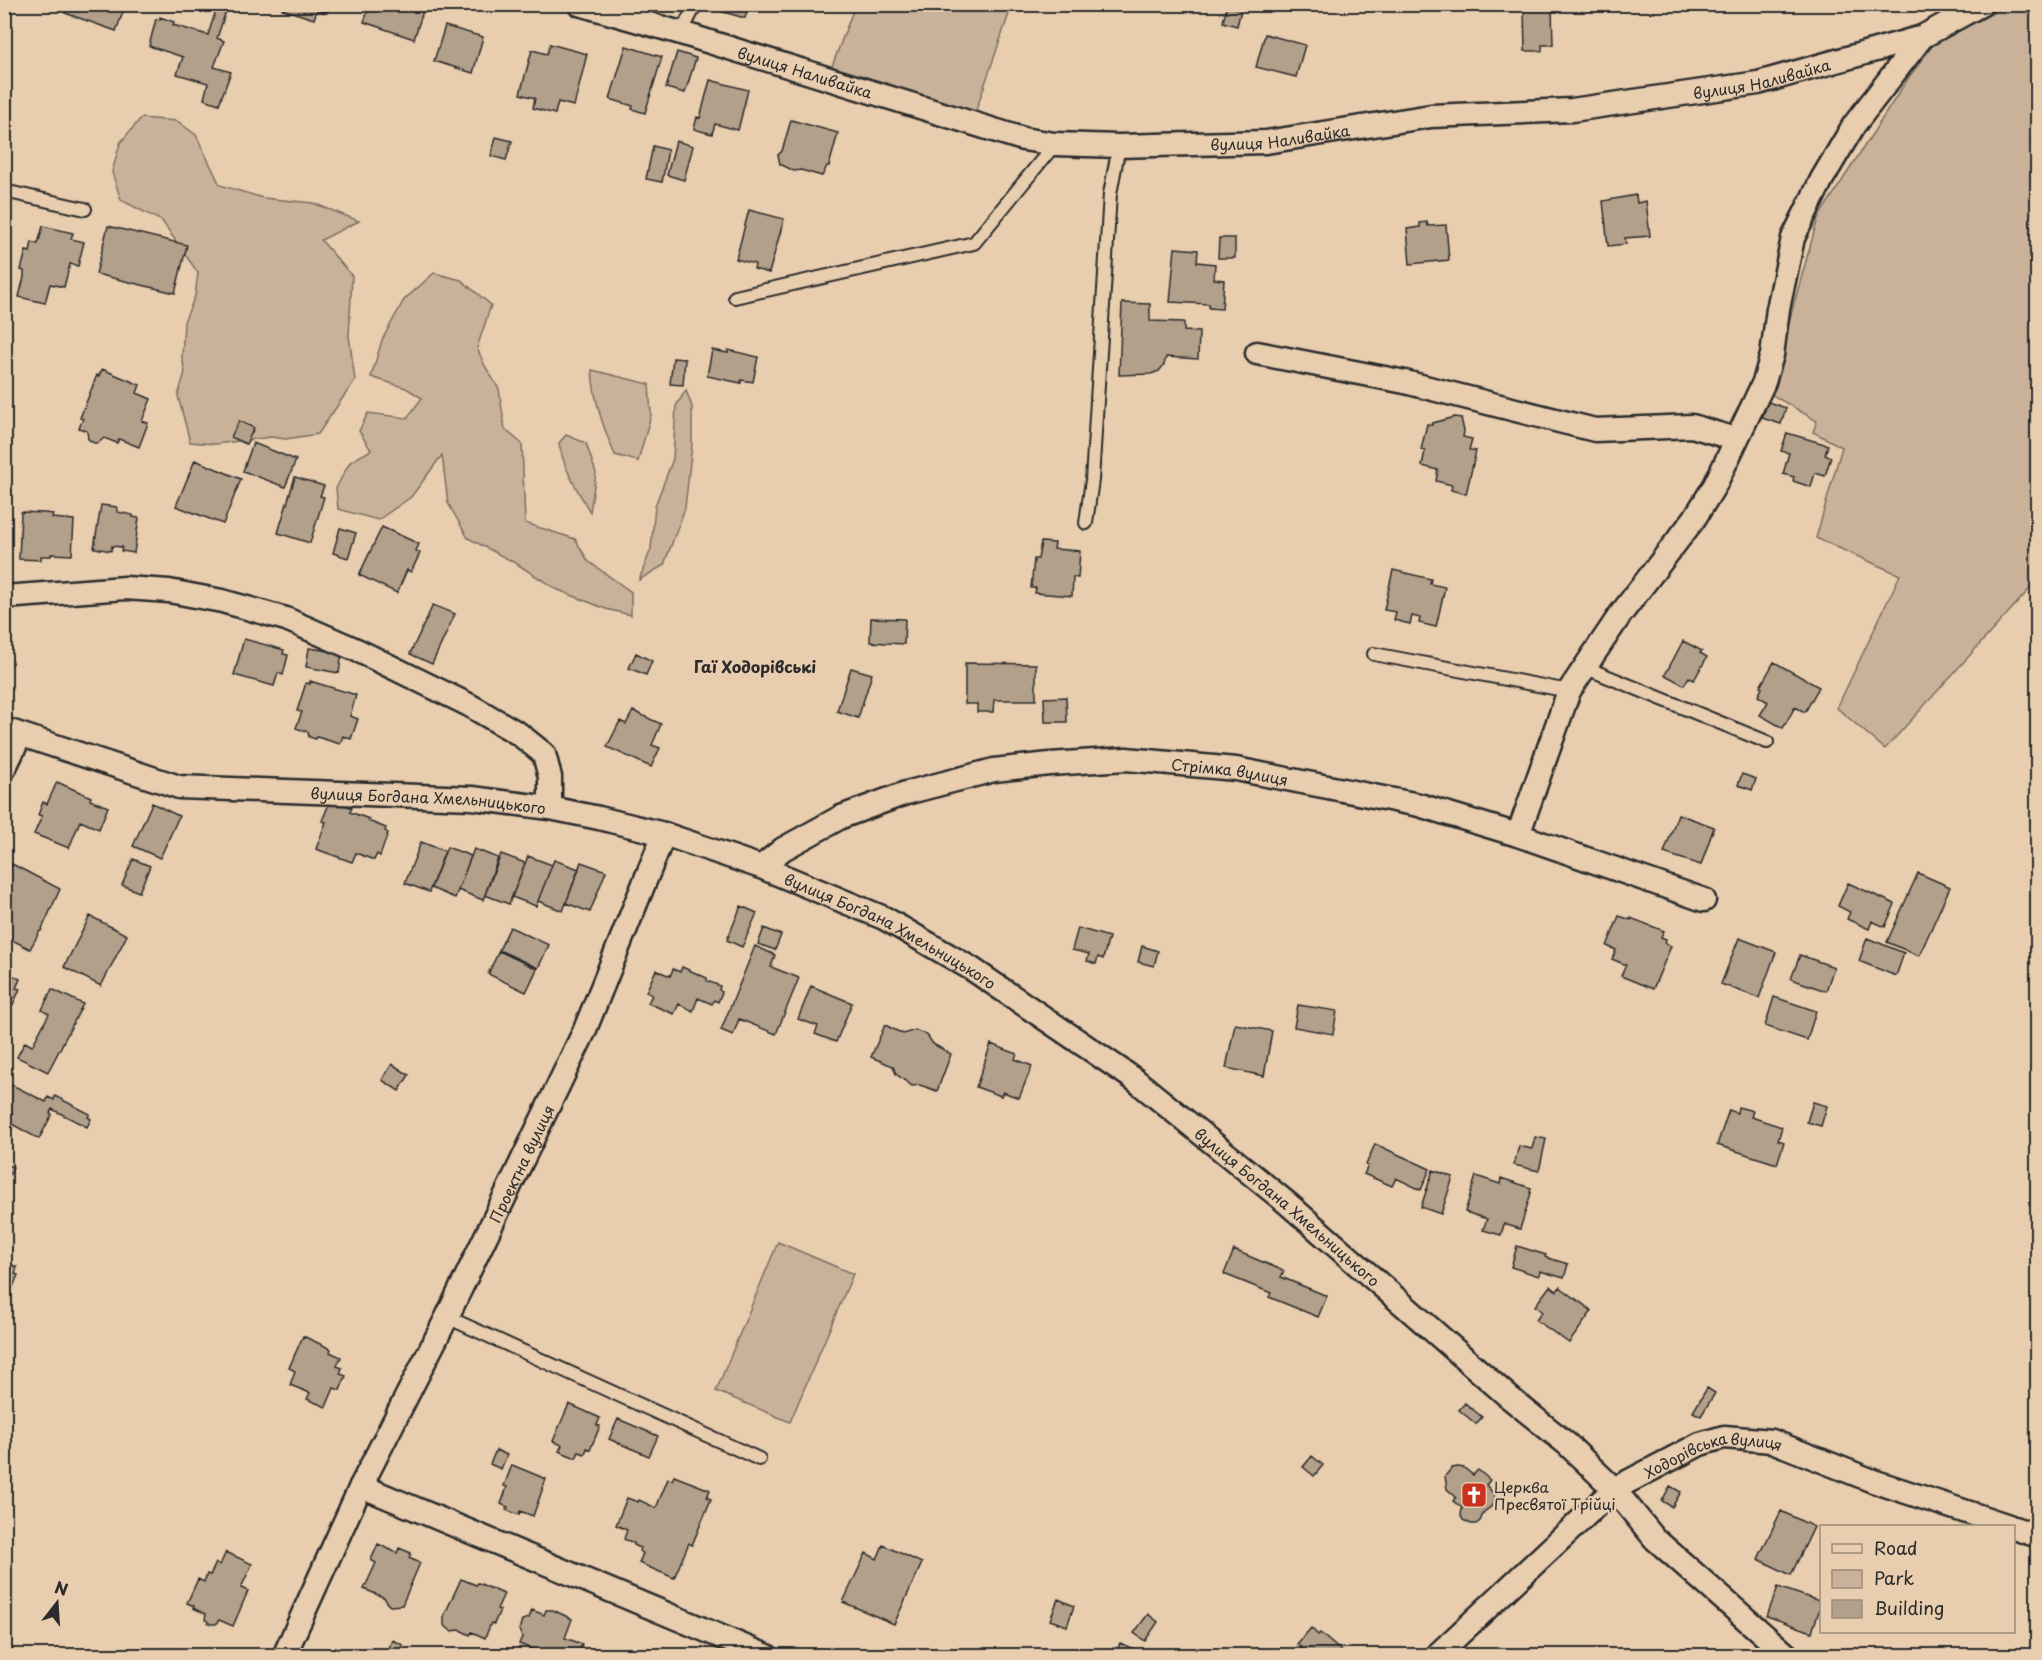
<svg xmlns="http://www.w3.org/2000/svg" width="2042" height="1660" font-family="'Playpen Sans',sans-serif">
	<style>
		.green { fill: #c9b299; stroke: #7a6e62; stroke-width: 1.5 }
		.building { fill: #b3a08b; stroke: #2b2b2b; stroke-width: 1.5 }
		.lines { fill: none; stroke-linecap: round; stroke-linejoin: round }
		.lane-casing { stroke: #2b2b2b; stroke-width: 16 }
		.street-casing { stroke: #2b2b2b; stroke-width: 27 }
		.lane { stroke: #e8cdaf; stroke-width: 12 }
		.street { stroke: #e8cdaf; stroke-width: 22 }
		.labels { text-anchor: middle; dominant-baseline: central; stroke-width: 4.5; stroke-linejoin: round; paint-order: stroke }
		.street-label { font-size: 15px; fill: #2b2b2b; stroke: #e8cdaf }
		.poi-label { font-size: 15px; fill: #2b2b2b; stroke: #e8cdaf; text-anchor: start }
		.neighbourhood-label { font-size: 16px; font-weight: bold; fill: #2b2b2b; stroke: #e8cdaf }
	</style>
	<rect width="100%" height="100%" fill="#e8cdaf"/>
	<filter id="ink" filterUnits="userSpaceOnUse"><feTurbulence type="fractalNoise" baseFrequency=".0167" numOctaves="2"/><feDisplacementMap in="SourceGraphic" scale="12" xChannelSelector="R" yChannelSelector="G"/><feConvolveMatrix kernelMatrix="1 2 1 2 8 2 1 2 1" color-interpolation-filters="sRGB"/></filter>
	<g filter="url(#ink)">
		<!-- green -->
		<path class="green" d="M1001 4 1011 8 974 116 831 69 855 5Z
			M2025 5H2037V581L1885 749 1837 708 1900 575 1816 538 1842 447 1813 432 1817 421 1769 393 1818 218 1909 77 1934 44 2003 8Z
			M141 118 177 121 196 135 220 185 263 198 313 203 359 221 321 240 352 276 349 336 355 380 318 434 286 439 271 437 215 444 190 442 178 396 185 372 182 358 184 322 195 296 198 273 162 221 121 200 112 172 120 143Z
			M434 273 461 280 491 305 477 348 485 366 499 389 505 429 522 444 525 523 575 539 588 561 631 592V615L606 609 556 589 517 564 468 538 448 503 442 455 411 497 378 520 338 509 336 488 350 462 371 450 359 431 368 413 407 418 422 398 406 388 371 377 382 340 404 300Z
			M592 370 649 384 651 415 638 461 615 455C603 427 594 401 592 370Z
			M686 390 692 407V444L685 508 664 565 639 580 651 549 655 506 673 459 676 406Z
			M566 435 586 443 596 473 590 512C578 491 563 468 559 443Z
			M778 1242 853 1274 790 1422 716 1391Z"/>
		<!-- building -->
		<path class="building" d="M68 4H126L116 31 65 13Z
			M218 4H236V7L228 5 217 38 224 41 214 67 231 72 219 104 204 99 208 83 177 74 183 57 149 46 156 19 160 20V17L174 22 173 25 208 35Z
			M283 4H330L327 13 317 10 314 19 282 9Z
			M370 4 417 5 416 8 423 11 414 39 364 22Z
			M719 4H749L745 18 716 10Z
			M1227 6 1241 10 1237 26 1223 22Z
			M1524 8H1552L1553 45H1542V51H1525Z
			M445 26 483 37 473 73 434 61Z
			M1265 34 1305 45 1296 77 1256 67Z
			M550 44 587 54 574 106 558 102 555 114 533 108 535 98 520 94 532 50 547 54Z
			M626 46 662 57 645 113 632 109 633 106 610 99Z
			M677 52 696 58 685 93 666 88Z
			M710 80 748 90 738 130 715 124 712 134 694 129 697 117 700 118Z
			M791 120 838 133 829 166H827L822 176 801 170 794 171 780 164 778 155 782 151Z
			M496 137 512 141 506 160 491 156Z
			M676 141 693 146 684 180 667 175Z
			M653 146 668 150 662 182 646 179Z
			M1636 195 1637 203 1646 201 1650 236 1625 238 1626 244 1608 246 1603 201Z
			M749 210 784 219 769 273 754 269 755 264 736 259Z
			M1427 222 1428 226 1446 225 1449 260 1410 264 1407 229 1420 227V223Z
			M43 226 73 233 71 239 84 242 78 266 70 264 64 287 50 284 45 303 19 297 24 277V271L21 270 26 251 30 252 32 242 38 244Z
			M108 226 187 245 175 293 96 274Z
			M1219 238H1235V258H1218Z
			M1175 248 1198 250 1197 262 1215 264 1214 279 1224 280 1222 309 1209 308V304L1170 302Z
			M1122 303 1150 304V321L1184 322V331L1199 332 1198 359 1166 357 1164 365 1159 371 1151 374 1119 375Z
			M712 350 728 353V350L758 357 753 382 741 380V383L707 376Z
			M673 358 685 359 683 385 670 384Z
			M102 369 140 385 137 393 151 399 142 421 148 423 139 447 119 439 117 443 104 438 98 443H94L88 439 87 431 79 428 83 419 80 418 97 375 99 376Z
			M1768 402 1786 408 1781 424 1762 418Z
			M1455 417 1461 418 1464 431 1463 437 1472 439 1469 450 1476 451 1466 494 1451 490 1452 485 1436 481 1438 470 1422 466 1425 451 1421 450 1427 424 1432 425V423Z
			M239 421 254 428 246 444 231 437Z
			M1787 433 1828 445 1825 455 1831 457 1825 476 1815 473 1811 487 1793 481 1794 477 1783 474 1789 453 1781 451Z
			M253 443 296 460 285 487 243 471Z
			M195 460 241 479 223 524 176 506Z
			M295 477 324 486 320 496 324 497 310 543 278 533Z
			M101 505 117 507V512L133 515V517L139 518 134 553 121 551 122 547 112 546 111 551 94 548Z
			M21 512 44 513 53 514 52 518 74 520 72 555 51 554V556H41V560L19 559Z
			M382 527 419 544 416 551 420 553 411 572 407 570 397 593 359 575Z
			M340 528 356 533 348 558 333 553Z
			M1041 542 1055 543 1054 549 1080 551 1078 578 1073 577 1072 596 1035 593 1036 588H1031L1034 559H1038Z
			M1393 570 1431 579 1430 584 1445 587 1436 627 1419 623 1420 618 1412 616 1410 624 1394 620 1396 612 1384 610Z
			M433 605 455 614 432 664 410 654Z
			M871 618 905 619 904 644 870 642Z
			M244 639 284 650 283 654 288 655 283 675 278 673 274 686 234 675Z
			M1683 641 1702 651 1700 653 1707 657 1694 680 1689 677 1684 685 1665 675Z
			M309 648 342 653 339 673 306 667Z
			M636 653 652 661 646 675 629 668Z
			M1774 662 1819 687 1805 712 1795 707 1783 728 1760 715 1768 702 1758 696 1762 688 1760 687Z
			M965 663 1036 664V700H994L993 712H977V704H965Z
			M851 668 872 674 858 718 837 711Z
			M310 681 356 695 350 716 358 719 351 739 343 736 340 744 317 737 316 739 309 737 308 732 296 728 302 712 297 711 306 683 310 684Z
			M1066 697 1067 722H1045L1044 698Z
			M633 711 661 724 652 745 660 748 651 767 607 747 620 721 626 724Z
			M1742 774 1756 779 1752 790 1738 785Z
			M57 782 91 797 90 800 108 807 99 829 80 821 69 848 34 834 42 816 38 815 43 802 47 804Z
			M334 801 352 808 350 812 369 819 368 821 386 828 385 831 388 833 380 856 377 854 374 860 356 853 352 862 316 849 326 822 322 821 329 804 333 805Z
			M152 803 179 816 160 858 133 846Z
			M1678 814 1714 827 1701 865 1664 853Z
			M421 842 445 851 429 892 405 883Z
			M447 847 471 856 455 898 431 888Z
			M474 849 498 858 483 900 458 890Z
			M501 854 525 863 509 904 485 895Z
			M528 856 552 865 536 906 512 897Z
			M133 859 150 866 139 892 122 885Z
			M554 860 579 869 563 911 538 901Z
			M581 862 606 871 590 912 566 903Z
			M12 864 60 889 41 931H40L30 949 4 936V895L8 888 4 886V880Z
			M1918 873 1950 887 1919 956 1887 942Z
			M1848 883 1895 904 1885 927 1872 921 1869 929 1847 919 1850 912 1838 906Z
			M741 906 757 913 742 947 727 940Z
			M90 916 127 935 101 986 64 967Z
			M1619 916 1631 920V918L1664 931 1661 937 1666 939 1665 943 1671 946 1653 989 1621 976 1626 965 1612 959 1616 950 1607 946Z
			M510 927 549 945 538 968 499 950Z
			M764 928 781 935 775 950 758 944Z
			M1078 928 1109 937 1103 959 1098 957 1096 964 1087 961 1089 954 1072 950Z
			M1739 938 1776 952 1759 998 1721 984Z
			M1867 938 1904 953 1896 976 1859 961Z
			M755 946 775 955 771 967 799 978 776 1034 739 1019 733 1035 721 1030Z
			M1142 946 1158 951 1154 966 1138 962Z
			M499 951 537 969 526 992 488 974Z
			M1800 955 1834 967 1826 991 1791 979Z
			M4 964 11 967 8 973 20 979 16 988 20 989 8 1015 4 1014Z
			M682 967 707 978V981L720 986 719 990 722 992 718 1002 714 1000 712 1004 698 998 693 1011 679 1004 674 1014 648 1003 652 995 646 992 656 970 670 976 673 969 680 972Z
			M811 986 852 1003 836 1042 815 1034 818 1026 798 1019Z
			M52 989 83 1004 48 1072 17 1057 25 1042 32 1046 49 1014 42 1010Z
			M1774 997 1816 1011 1807 1040 1765 1026Z
			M1298 1005 1337 1011 1333 1034 1294 1027Z
			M1235 1024 1272 1031 1264 1076 1226 1068Z
			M885 1025 903 1034 915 1030 927 1035 933 1044 951 1054 937 1091 920 1085 912 1086 896 1074 893 1066 871 1057Z
			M991 1044 1017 1054 1015 1059 1032 1066 1019 1098 1003 1092 1001 1096 976 1087Z
			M392 1064 409 1075 399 1091 382 1080Z
			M4 1081 46 1102 48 1097 54 1100 55 1096 90 1114 88 1117 91 1119 87 1127 52 1109 50 1113 52 1114 39 1139 8 1122 12 1113 4 1109Z
			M1813 1102 1827 1106 1821 1126 1807 1122Z
			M1738 1107 1753 1111 1751 1117 1782 1127 1778 1140 1784 1142 1777 1164 1717 1145 1729 1110 1737 1113Z
			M1535 1137 1546 1139 1539 1171 1514 1165 1519 1146 1532 1149Z
			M1375 1144 1430 1169 1421 1190 1396 1178 1392 1186 1364 1174 1368 1166 1366 1165Z
			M4 1164 13 1167 4 1188Z
			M1433 1170 1453 1177 1441 1214 1421 1207Z
			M1476 1176 1500 1184 1501 1178 1531 1188 1530 1193H1531L1520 1229 1504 1224 1501 1235 1483 1230 1487 1219 1465 1212Z
			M1517 1246 1546 1255 1545 1257 1568 1264 1564 1278 1540 1271 1539 1276 1511 1267Z
			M1234 1250 1284 1271 1281 1277 1327 1296 1318 1317 1269 1297 1271 1293 1224 1274Z
			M4 1262 17 1267 15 1274 18 1275 7 1301 4 1300Z
			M1550 1286 1557 1291 1560 1287 1592 1311 1569 1343 1536 1320 1542 1312 1535 1306Z
			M303 1336 331 1349 330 1352 341 1357 337 1366 342 1368 340 1374 346 1376 340 1390 334 1388 326 1407 307 1399 310 1393 290 1385 295 1371 289 1368Z
			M1707 1388 1715 1393 1701 1416 1693 1412Z
			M1465 1403 1482 1417 1476 1424 1459 1410Z
			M569 1404 600 1418 597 1425 600 1426 590 1450 587 1448 585 1454 579 1452 576 1458 559 1451 562 1445 553 1441Z
			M618 1419 658 1436 649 1456 609 1439Z
			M496 1450 507 1455 501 1469 490 1464Z
			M1312 1456 1323 1465 1314 1476 1303 1467Z
			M512 1465 546 1479 533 1516 520 1511 519 1515 506 1510 508 1507 501 1504 507 1487 504 1486Z
			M1458 1467 1464 1468 1473 1475 1478 1470 1490 1480 1486 1485 1494 1494 1495 1500 1492 1506 1484 1512 1480 1521 1476 1524H1471L1463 1520 1461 1516 1462 1508 1453 1501 1456 1497 1447 1489 1445 1476 1452 1468Z
			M674 1476 710 1490 707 1497 711 1499 692 1545 689 1543 674 1578 639 1563 643 1553 639 1551 640 1548 634 1545V1543L624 1539 627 1530 616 1525 627 1498 638 1502 639 1500 656 1508 668 1479 672 1480Z
			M1670 1486 1681 1492 1672 1507 1662 1501Z
			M1781 1511 1814 1527 1791 1575 1758 1559Z
			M378 1544 397 1553 399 1548 411 1553 409 1558 420 1563 402 1605 390 1606 386 1602 385 1598 364 1589 376 1563 371 1560Z
			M883 1545 922 1563 894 1624 843 1602 866 1553 877 1559Z
			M226 1552 252 1564 241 1588 248 1591 233 1626 219 1620 216 1624H210L205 1619 206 1614 193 1608 194 1606 187 1603 198 1579 204 1582 207 1574 210 1575 216 1563 220 1565Z
			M461 1579 476 1585 478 1583 504 1594 497 1609 500 1610 494 1624 491 1623 485 1638 472 1632 470 1635 460 1630 451 1631 444 1625V1616Z
			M1778 1587 1822 1602 1812 1632 1767 1616Z
			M1058 1599 1074 1606 1067 1626 1050 1620Z
			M532 1610 544 1615 546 1610H553L572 1619 565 1638 582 1644 578 1656H550L519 1644 522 1637 519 1630 522 1620 529 1618Z
			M1148 1614 1158 1622 1145 1641 1134 1633Z
			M1311 1628 1318 1635 1320 1633 1347 1656H1295L1302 1648 1297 1644Z
			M392 1640 403 1645 398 1656H386Z
			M1120 1643 1139 1651 1137 1656H1115Z
			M169 1648 187 1656H166Z"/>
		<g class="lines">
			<defs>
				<path id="lane" d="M681 33 696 4
					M4 191 85 209
					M735 297 974 243 1055 144
					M1086 523 1092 480 1110 194 1119 146
					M1374 654 1569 691
					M1584 667 1767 742
					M447 1317 759 1459"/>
				<g id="street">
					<path id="s1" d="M579 4 681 33 1023 139 1055 144 1119 146 1266 142 1431 116 1572 110 1758 83 1922 37 1982 4"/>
					<path d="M1257 353 1405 382 1595 430 1692 426 1735 439"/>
					<path d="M4 597 125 588 169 591 222 601 286 619 359 651 469 705 519 734 544 754 550 777V808"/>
					<path id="s2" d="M4 729 179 787 472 798 550 808 599 818 664 834 761 867 884 918 972 969 1134 1079 1287 1203 1510 1398 1567 1444 1614 1489 1655 1539 1788 1656"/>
					<path d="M4 769 20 736"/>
					<path d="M1518 835 1569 691 1620 615 1694 519 1715 485 1764 382 1772 355 1778 309 1793 238 1822 179 1854 125 1922 37"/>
					<path id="s3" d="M761 867 783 849 841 817 906 793 994 770 1050 764 1126 759 1236 769 1419 805 1518 835 1704 900"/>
					<path id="s4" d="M361 1486 447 1317 584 1032 664 834"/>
					<path d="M2014 1528 2038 1536"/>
					<path d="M284 1656 361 1486 767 1656"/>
					<path id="s5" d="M1436 1656 1614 1489 1700 1444 1724 1437 1772 1441 1873 1481 2009 1526"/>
				</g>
			</defs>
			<!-- lane casing -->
			<use href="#lane" class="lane-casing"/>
			<!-- street casing -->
			<use href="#street" class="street-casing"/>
			<!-- lane -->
			<use href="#lane" class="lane"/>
			<!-- street -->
			<use href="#street" class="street"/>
		</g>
	</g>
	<!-- icons -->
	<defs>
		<symbol id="church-square" viewBox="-11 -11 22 22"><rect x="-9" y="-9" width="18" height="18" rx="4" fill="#c8321e" stroke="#e8cdaf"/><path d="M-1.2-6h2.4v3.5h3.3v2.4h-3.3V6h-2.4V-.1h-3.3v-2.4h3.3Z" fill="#fff"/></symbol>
	</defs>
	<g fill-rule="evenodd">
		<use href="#church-square" x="1459" y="1480" width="30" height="30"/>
	</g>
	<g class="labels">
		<!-- street labels -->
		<g class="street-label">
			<text stroke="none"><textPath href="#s1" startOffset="236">вулиця Наливайка</textPath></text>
			<text stroke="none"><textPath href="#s1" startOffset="1208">вулиця Наливайка</textPath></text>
			<text stroke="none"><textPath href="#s1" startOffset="722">вулиця Наливайка</textPath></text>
			<text stroke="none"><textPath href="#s3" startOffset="492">Стрімка вулиця</textPath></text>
			<text stroke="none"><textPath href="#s2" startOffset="434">вулиця Богдана Хмельницького</textPath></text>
			<text stroke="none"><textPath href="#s2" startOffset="920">вулиця Богдана Хмельницького</textPath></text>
			<text stroke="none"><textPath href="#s4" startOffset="360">Проектна вулиця</textPath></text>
			<text stroke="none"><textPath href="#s2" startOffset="1406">вулиця Богдана Хмельницького</textPath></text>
			<text stroke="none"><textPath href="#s5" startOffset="352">Ходорівська вулиця</textPath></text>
		</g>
		<!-- poi labels -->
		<g class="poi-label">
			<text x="1494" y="1486">Церква<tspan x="1494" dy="17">Пресвятої Трійці</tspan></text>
		</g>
		<!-- neighbourhood labels -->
		<g class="neighbourhood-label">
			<text x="755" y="666">Гаї Ходорівські</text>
		</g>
	</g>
	<!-- margin -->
	<rect width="2042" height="1660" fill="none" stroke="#e8cdaf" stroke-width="24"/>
	<rect x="12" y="12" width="2018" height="1636" fill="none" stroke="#2b2b2b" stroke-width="2" filter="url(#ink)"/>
	<!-- legend -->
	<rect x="1820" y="1525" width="195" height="108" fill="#e8cdaf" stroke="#9c8c7a" stroke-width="1.5"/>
	<rect x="1832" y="1544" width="30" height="9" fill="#e8cdaf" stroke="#9c8c7a" stroke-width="1.5"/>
	<text x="1874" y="1555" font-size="18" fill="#2b2b2b">Road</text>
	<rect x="1832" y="1570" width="30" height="18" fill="#c9b299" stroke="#9c8c7a" stroke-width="1.5"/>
	<text x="1874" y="1585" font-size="18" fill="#2b2b2b">Park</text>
	<rect x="1832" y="1600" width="30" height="18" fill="#b3a08b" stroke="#9c8c7a" stroke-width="1.5"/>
	<text x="1874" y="1615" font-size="18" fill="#2b2b2b">Building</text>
	<!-- north arrow -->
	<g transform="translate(57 1603) rotate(17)" stroke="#e8cdaf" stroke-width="4.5" paint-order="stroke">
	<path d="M0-4.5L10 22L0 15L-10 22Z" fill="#2b2b2b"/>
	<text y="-9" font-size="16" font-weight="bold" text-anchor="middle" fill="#2b2b2b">N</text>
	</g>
</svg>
